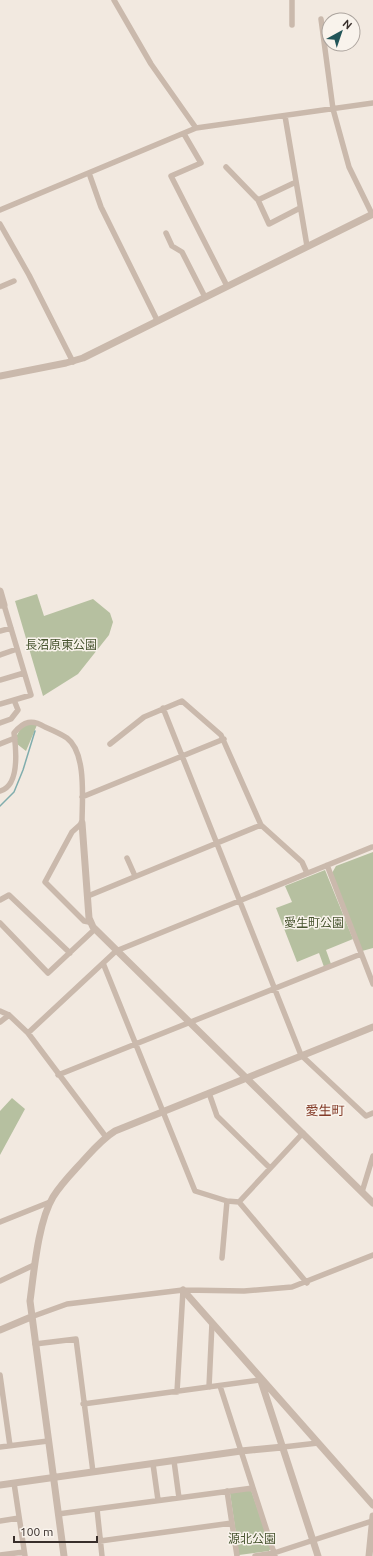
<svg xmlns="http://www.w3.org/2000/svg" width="373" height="1556" font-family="Ubuntu,'Noto Sans JP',sans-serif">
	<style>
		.green { fill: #b6c0a0 }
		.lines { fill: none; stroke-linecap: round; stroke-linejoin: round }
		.stream { stroke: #80adad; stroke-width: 1.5 }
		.minor { stroke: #cab9ac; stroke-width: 5.5 }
		.tertiary { stroke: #cab9ac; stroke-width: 7 }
		.labels { text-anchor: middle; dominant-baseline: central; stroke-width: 3; stroke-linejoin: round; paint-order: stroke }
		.park-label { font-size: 12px; fill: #485530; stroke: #f9f3ec }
		.neighbourhood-label { font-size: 13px; fill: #833b28; stroke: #f9f3ec }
	</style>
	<rect width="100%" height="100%" fill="#f2e9e0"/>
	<!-- green -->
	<path class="green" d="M37 594 44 616 93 599 110 613 113 622 109 635 78 674 43 696 15 601Z
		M30 724 37 725 26 751 17 744 16 737 22 726Z
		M373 852V948L362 951 332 873 336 866Z
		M325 870 353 939 326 950 331 964 324 967 319 953 297 962 276 908 292 902 285 886Z
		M12 1098 25 1109 0 1155V1111Z
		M251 1490 271 1548 269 1551 239 1555 230 1493Z"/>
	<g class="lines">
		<!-- stream -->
		<path class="stream" d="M0 806 14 792 23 770 35 731"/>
		<!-- minor -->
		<path class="minor" d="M114 0 151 64 196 128
			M292 0V25
			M321 19 333 109 349 167 372 214
			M285 116 307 246
			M184 134 201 163 171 176 227 286
			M226 167 258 200 269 224 300 208
			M89 173 101 207 157 320
			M258 200 296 182
			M0 210 196 128 373 103
			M0 224 29 275 73 362
			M166 233 172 246 182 252 205 297
			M0 287 14 281
			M0 606 4 605 31 695 0 704
			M0 631 11 628
			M0 655 17 649
			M0 680 24 673
			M163 708 301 1055 366 1116 373 1113
			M0 723 11 719 18 710 14 700
			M0 744 15 738
			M110 744 144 717 182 701 221 735 261 825 302 862 307 873
			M0 791C20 786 16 748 14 733 24 721 32 719 45 727 52 730 61 734 67 738 87 753 82 801 82 823L72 832 45 882 84 921 89 922
			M82 797 224 739
			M127 858 135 876
			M327 865 373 984
			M88 896 261 825
			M0 900 9 895 70 953
			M0 923 48 973 95 929
			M103 963 195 1191 227 1201 239 1202 307 1283
			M0 1011 9 1015 28 1033 106 1137
			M0 1022 9 1015
			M28 1033 116 951 372 847
			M58 1075 361 954
			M209 1093 217 1116 270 1168
			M362 1192 373 1156
			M239 1202 303 1133
			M0 1222 50 1202
			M222 1258 227 1201
			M0 1281 34 1265
			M31 1317 67 1304 183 1290 244 1291 292 1287 373 1255
			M35 1344 76 1339 93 1472
			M0 1375 10 1446
			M220 1386 275 1556
			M209 1387 212 1323
			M177 1392 183 1290
			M83 1404 260 1380
			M0 1447 48 1441
			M283 1447 318 1443
			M174 1461 179 1498
			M153 1464 158 1500
			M14 1483 25 1556
			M227 1491 237 1556
			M97 1509 102 1556
			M58 1514 253 1488
			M0 1521 19 1518
			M100 1541 232 1523
			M0 1555 24 1552
			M255 1556 274 1553 372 1521"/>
		<!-- tertiary -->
		<path class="tertiary" d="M0 376 66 363 83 358 373 214
			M0 591 4 605
			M82 823 89 918 93 927 373 1203
			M183 1290 373 1505
			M0 1330 31 1317
			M260 1378 318 1556
			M0 1485 241 1451 283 1447
			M64 1556 30 1301C34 1272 38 1222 53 1197 61 1184 72 1173 82 1162 93 1150 102 1139 115 1131L373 1027
			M369 1556 373 1516"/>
	</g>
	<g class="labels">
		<!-- park labels -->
		<g class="park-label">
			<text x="61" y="644">長沼原東公園</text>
			<text x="314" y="922">愛生町公園</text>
			<text x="252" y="1538">源北公園</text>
		</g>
		<!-- neighbourhood labels -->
		<g class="neighbourhood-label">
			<text x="325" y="1110">愛生町</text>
		</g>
	</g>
	<!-- north arrow -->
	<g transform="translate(341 32) rotate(40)"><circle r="19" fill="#f9f3ec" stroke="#aca49e"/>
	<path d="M0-3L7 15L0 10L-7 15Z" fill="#225558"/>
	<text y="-6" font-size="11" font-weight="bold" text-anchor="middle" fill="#382e2a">N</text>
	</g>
	<!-- scale -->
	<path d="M14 1536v6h83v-6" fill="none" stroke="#382e2a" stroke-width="2"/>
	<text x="20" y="1536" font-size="12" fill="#382e2a" stroke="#f9f3ec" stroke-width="3" paint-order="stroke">100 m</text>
</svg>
